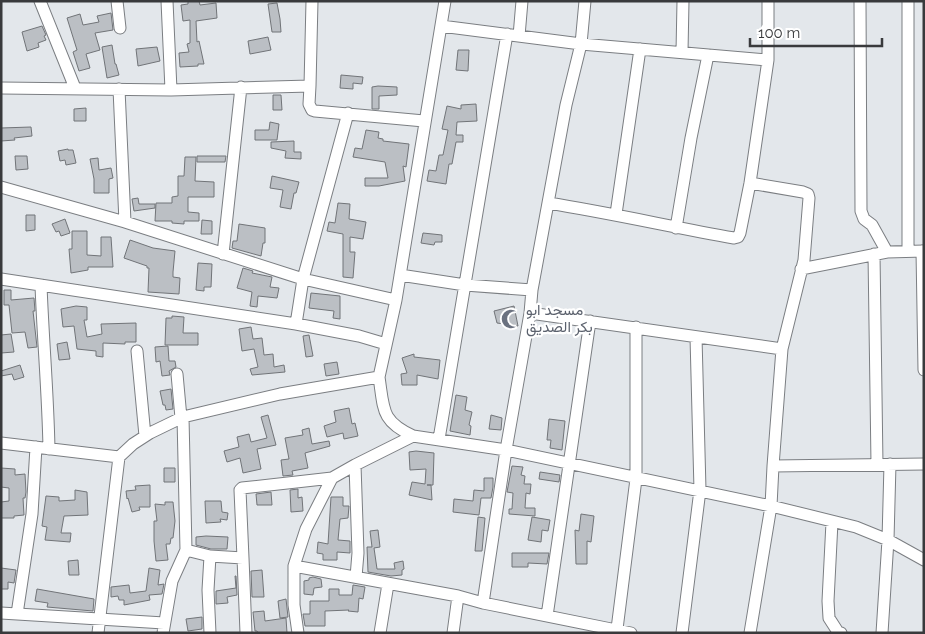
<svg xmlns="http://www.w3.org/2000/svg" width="925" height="634" font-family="Raleway,Vazirmatn,sans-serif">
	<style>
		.building { fill: #bbbfc4; stroke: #717478 }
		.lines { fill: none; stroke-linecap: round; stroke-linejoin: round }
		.minor-casing { stroke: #7b7e82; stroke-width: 13 }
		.minor { stroke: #fff; stroke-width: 11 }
		.labels { text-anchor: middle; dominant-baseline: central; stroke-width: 4.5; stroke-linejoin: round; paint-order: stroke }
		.worship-label { font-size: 15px; fill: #5b616d; stroke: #fff; text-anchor: start }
	</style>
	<rect width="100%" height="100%" fill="#e3e7eb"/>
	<!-- building -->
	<path class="building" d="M188 1H199L200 5 216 3 217 18 196 21 197 42 199 41 204 64H198V66L180 67 179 53 189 52 187 44 190 43V20L183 21 181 5 188 4Z
		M277 3 280 19 281 32H272L268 4Z
		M111 13 113 30 95 33 100 50 86 54 90 68 79 71 73 52 77 50 67 18 80 14 83 25 99 22 97 16Z
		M42 26 46 35 44 36 46 40 38 43 39 47 27 51 22 32Z
		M268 37 271 50 250 54 248 41Z
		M112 45 115 64H116L119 75 107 78 102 47Z
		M157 47 160 61 138 66 136 49Z
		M458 50H469L468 71 456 70Z
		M341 75 363 77 362 84 353 83V89L340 88Z
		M378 86 397 87V95L379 96V109H372V87Z
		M273 95H281L282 110H273Z
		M476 104 477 121 457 122 456 135H463V142H456L452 164H449L446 184 427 181 429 170 436 171 439 155H443L448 130 442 129 447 106 461 109V105Z
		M86 108V121H74V109Z
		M270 122 279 124 277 140H255V130H269Z
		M31 127 32 136 14 138 15 140 1 141V128Z
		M366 130 379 132 378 138 383 139V141L409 144 406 167 403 166 405 181 379 186H365V178H388L385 162 353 157 355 148 362 149Z
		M294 141V152H301V159L285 158 286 151 271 148V142Z
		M68 149V150H73L76 163 66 165 65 160 60 161 58 151Z
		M15 156H27L28 169 16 170Z
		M197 156H226L225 162H197Z
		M185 157H196L195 181 214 182V197H188V212L199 213V221H184V224L172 223V221H155L156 203H172V197L178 196V176H184Z
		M98 158 99 170 111 168 113 178 109 179V193H94V179L90 159Z
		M272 176 299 182 296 193H294L291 209 280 207 283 190 270 188Z
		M138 198 139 204H155V208L134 211 132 199Z
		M338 203 350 204 349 219 366 222 363 239 350 237V252H355L353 278 343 277V234L327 231 329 222 335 223Z
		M26 215H35V230L26 231Z
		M65 219 70 233 61 236 59 231 56 232 52 224Z
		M202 220 212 221V234H201Z
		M239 224 265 228V243H263L261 256 232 248 233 241H237Z
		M72 231H87V255L101 256V237H111L113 267H88V270L71 273 69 249H72Z
		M423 233 442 235V242H435L434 245 421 243Z
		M130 240 153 248 175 251 173 272V277L180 278 179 294 148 292 149 268H147V266L124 258Z
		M198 263 212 264 211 287H204V291L196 290Z
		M243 268 253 271 252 273 272 277 270 287 279 288 277 298 258 296 257 307 250 306 252 292 237 288Z
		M4 290H11V300L34 298 35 311H33L37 347 28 348 25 332 12 333 9 305H4Z
		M311 293 340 296V319L333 318 334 311 309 308Z
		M76 306 87 307V320H84L87 337 102 334 101 324 136 323V342H125V344L103 343V357L96 356V351L77 349 74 326 63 327 61 309Z
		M514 306 518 326 497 323 494 311Z
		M172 316 184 317 183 333H198V345H165L166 318H172Z
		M251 327 253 339 262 338 264 355 273 354 274 367 284 365 285 372 252 375 250 369 258 367 254 349 242 351 239 329Z
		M11 334 14 352 1 353V335Z
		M309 335 313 356 306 357 303 336Z
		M67 342 70 359 59 360 57 344Z
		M168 346 169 361H175L176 367 169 371 170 375 162 376 160 361 156 362 155 347Z
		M414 354V357L440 360 438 379 417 375V385H402L401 374 407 373 402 358Z
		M337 362 339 374 326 376 324 364Z
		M20 365 24 377 14 380 12 374 1 376V371Z
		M171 389 173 409 166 410 165 405H163L160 391Z
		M456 395 467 397 465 410 472 412 469 425 471 426 470 435 450 431Z
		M349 408 352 424 355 423 358 436 344 439 343 433 327 437 324 426 336 422 334 411Z
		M268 415 276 445 257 449 261 469 243 473 240 458 227 462 224 451 239 447 237 437 249 434 251 442 267 438 261 417Z
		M491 415 502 418 501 430 489 429Z
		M549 419 565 421 562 450 550 448 551 440H547Z
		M309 428 312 444 329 441 330 446 305 453 308 468 292 471 293 475 283 476 281 460 289 459 285 438 303 435 302 430Z
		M416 451 434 453 433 485H427H431L432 500 409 495 412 482 425 484 426 469 410 470 409 452Z
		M512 466 523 467 521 475 525 476 524 484H531L530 494 526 493 525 508H535V516L509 514V509H512L513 493 507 492Z
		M1 468 15 469V475L25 474 26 492 25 498H23L24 515 14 516V518H1V502L9 501V488L1 487Z
		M164 468H175V482H164Z
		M540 472 560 475 559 482 539 479Z
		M484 478H493V487L491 498H481L479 515 453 512 454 499 473 501 474 490 484 491Z
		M150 485V507H139L140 510 132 512 128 498 127 499 126 491 136 490 135 486Z
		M298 489V498L302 497 303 511 291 512 290 490Z
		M75 490 87 492 88 515 64 516 61 533H71L70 542 45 540 47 527 42 526 46 496 59 497V501L75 500Z
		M271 492 272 505H257L256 494Z
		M331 497H343V506H349L348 518 340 519 338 540 350 541V553L337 552V560H323V554L317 553 318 542 328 544Z
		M205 501H221L222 512 228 513 227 520 220 519 221 522 206 523Z
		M165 502H173L175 521 173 538H171L170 544H166L168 560 156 561 154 541V521H157L155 504 165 505Z
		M581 514 594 516 591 542 587 541V564H576L575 530 579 531Z
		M478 517 485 518 482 551H475Z
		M532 517 550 520 548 531 542 530 541 542 528 540Z
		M378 530 380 547 374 548 377 569H395L394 563 403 561 404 569 402 570V575L391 576 368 572 367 547H372L370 531Z
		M206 536 228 537 227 549H211L196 545V537Z
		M512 553H549L547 564 528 563V567H512Z
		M78 560 79 575H69L68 561Z
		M1 568 16 570 14 583 8 582V589H1Z
		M149 568 160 570 158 585 164 584 162 594 149 595 150 600 124 605V600H119L118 596 111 597V587L129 585 130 593 146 591Z
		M262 570 264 597H252L251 571Z
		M235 576H236L237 595 227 597 228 603 216 604V591L236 588Z
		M313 577 321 579 322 587 314 588 313 595 304 594V581L309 580V578Z
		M353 585 365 587 363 599 359 598 358 612 348 611 349 610 325 611V626H305L303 614H310V601H329V589H339V595H352Z
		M37 589 94 599 93 611 47 607 48 603 35 601Z
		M286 599 288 617 280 618 278 601Z
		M264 611 265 621 286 618 287 633H258L257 631H255L253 612Z
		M202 617V629L188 631 186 619Z"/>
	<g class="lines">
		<defs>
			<path id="minor" d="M40 1 75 88
				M117 1 120 28
				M167 1 171 90
				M860 1 861 211 864 219 872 225 887 252
				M441 26 581 44 768 60
				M519 36 522 1
				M682 52 683 1
				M310 86 309 104 312 110 315 111 424 121
				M1 88 171 90 310 86 312 1
				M119 89 125 222
				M750 183 803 192 808 194 809 198 804 260 782 349 773 466 771 506 750 633
				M1 187 125 222 303 279 396 300
				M548 203C611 213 672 227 734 238L738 237 740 233 750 183 768 60V1
				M616 214 640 49
				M676 228 691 138 708 55
				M908 251V1
				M922 251 924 370
				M223 254 241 87
				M874 254 877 464
				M801 269 887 252 924 251
				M400 275 465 285 532 290
				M1 279 296 324 359 336 386 344
				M41 285C43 340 48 394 49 449
				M530 313 782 349
				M296 324 303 279 348 113
				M137 351 145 436
				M177 374 181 418
				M379 377C384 410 381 421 413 436L506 450 771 506 856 527 888 540 924 560
				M439 439 507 34
				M1 443 119 457 133 444 150 433 183 417 280 394 379 377 396 300 445 1
				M355 465 358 553 356 577
				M773 466 924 464
				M832 522 828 601 829 618 838 632 841 633
				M186 550 210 556
				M243 558 246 633
				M294 566 458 596 483 603 631 633
				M483 603 506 450 530 313 532 290 566 105 581 44 585 1
				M1 613 164 623
				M17 614 32 514 36 447
				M547 616 590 321
				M617 629 636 479V327
				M98 633 119 457
				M163 633 172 581 186 550 183 417
				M210 633 208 590 210 556 243 558 240 490 242 488 332 478
				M298 633 294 605V566L306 529 332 478 355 465 413 436
				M380 633 388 584
				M453 633 458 596
				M682 633 700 490 696 337
				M882 633 888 540 890 464"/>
		</defs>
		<!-- minor casing -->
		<use href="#minor" class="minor-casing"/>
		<!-- minor -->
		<use href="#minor" class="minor"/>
	</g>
	<!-- icons -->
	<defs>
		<symbol id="mosque-bare" viewBox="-9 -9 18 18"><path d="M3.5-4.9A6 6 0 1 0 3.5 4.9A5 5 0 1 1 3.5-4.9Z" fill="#6b7280" stroke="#fff" stroke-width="2.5" paint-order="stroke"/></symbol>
	</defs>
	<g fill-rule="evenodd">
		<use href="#mosque-bare" x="497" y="305" width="28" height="28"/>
	</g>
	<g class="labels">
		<!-- worship labels -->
		<g class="worship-label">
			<text x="526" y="310">مسجد ابو<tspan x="526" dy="17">بكر الصديق</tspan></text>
		</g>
	</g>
	<!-- border -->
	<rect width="925" height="634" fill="none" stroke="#393a3c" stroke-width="5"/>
	<!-- scale -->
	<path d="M750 38v8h132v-8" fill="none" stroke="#393a3c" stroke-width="2.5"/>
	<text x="758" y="38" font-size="15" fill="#393a3c" stroke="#ffffff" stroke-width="4" paint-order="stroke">100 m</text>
</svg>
